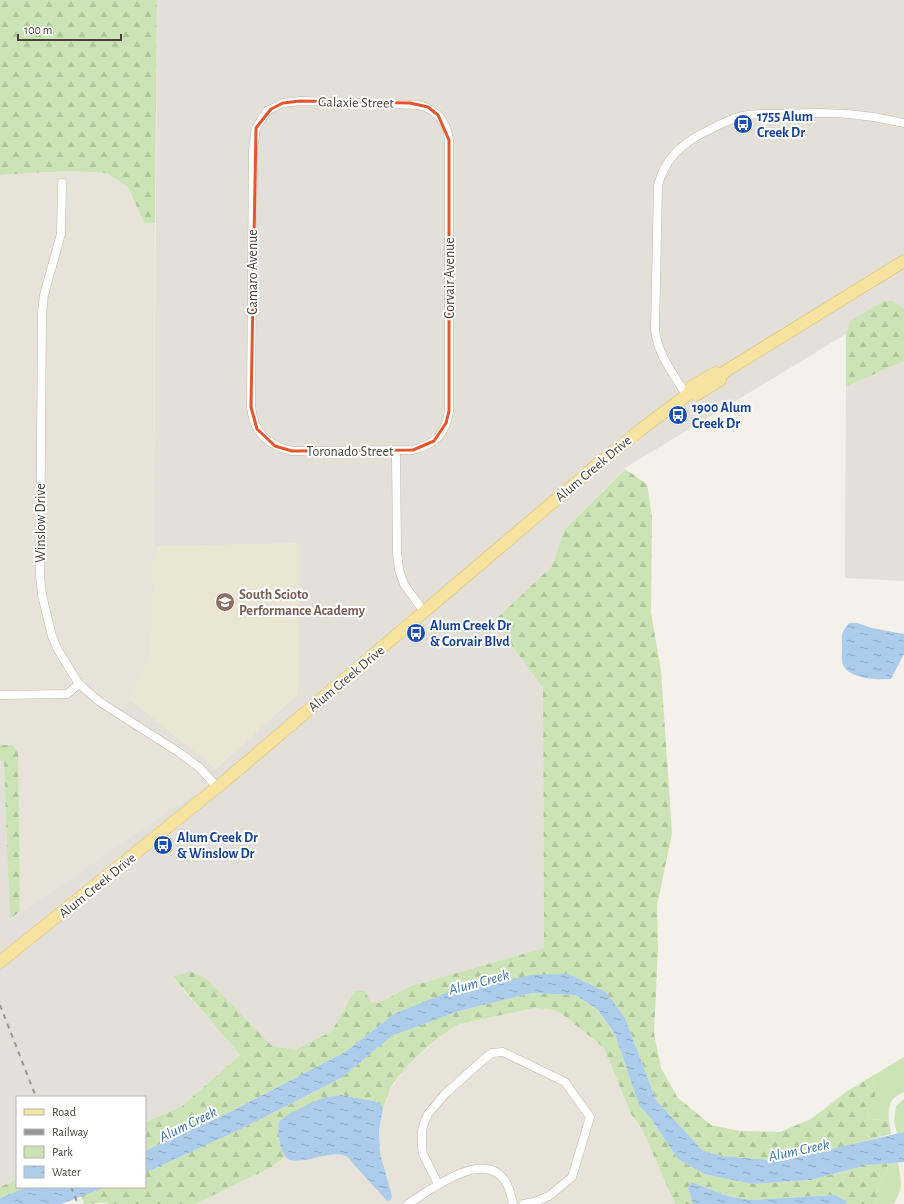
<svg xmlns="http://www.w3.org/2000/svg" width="904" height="1204" viewBox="0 0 904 1204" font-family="'Alegreya Sans',sans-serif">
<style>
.residential{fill:#e7e3d8}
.industrial{fill:#e3e0da}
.education{fill:#ebe6d4}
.green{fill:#cce4b5}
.forest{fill:url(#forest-firs)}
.water{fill:url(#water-ripples)}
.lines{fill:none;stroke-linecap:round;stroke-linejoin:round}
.street-casing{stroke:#beb9ac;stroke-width:9}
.primary-casing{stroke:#dac170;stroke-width:13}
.street{stroke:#fff;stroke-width:8}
.primary{stroke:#f6e39f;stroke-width:12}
.rail{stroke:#979797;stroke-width:2;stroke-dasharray:5 5;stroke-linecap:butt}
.marked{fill:none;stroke:#e8542b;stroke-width:3;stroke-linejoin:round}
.labels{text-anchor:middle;stroke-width:4;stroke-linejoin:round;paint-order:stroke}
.street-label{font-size:14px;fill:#464238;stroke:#fff}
.transit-label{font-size:14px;font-weight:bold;fill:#164399;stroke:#fff;text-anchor:start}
.education-label{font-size:14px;font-weight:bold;fill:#785e54;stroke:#fff;text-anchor:start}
.water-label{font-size:15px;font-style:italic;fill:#3a73a9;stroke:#fff}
</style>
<defs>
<pattern id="forest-firs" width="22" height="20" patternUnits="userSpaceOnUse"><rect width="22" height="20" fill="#cce4b5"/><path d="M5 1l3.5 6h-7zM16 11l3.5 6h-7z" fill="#b1c59c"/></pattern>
<pattern id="water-ripples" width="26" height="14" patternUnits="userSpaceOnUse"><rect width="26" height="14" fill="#abccea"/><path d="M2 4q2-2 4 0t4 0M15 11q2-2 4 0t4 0" fill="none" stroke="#8da7bf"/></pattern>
</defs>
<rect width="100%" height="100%" fill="#f3f1e9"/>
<!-- residential -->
<g class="residential">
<path d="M70,171L106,173L128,187L144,223H155L153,659L214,781L18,934L20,912L12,745H0V175Z"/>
<path d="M535,1008L553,1010L562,1014L604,1048L631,1114L642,1129L675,1204H195L270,1168L285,1157L291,1160L299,1161L327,1154L337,1153L347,1156L355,1165L392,1196L380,1153L379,1130L383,1108L392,1087L406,1067L449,1029L459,1024Z"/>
</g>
<!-- industrial -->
<g class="industrial">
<path d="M157,0H904V309L894,301L884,302L850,321L846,334L625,468L564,530L552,566L494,621L543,688L544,948L411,986L379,1003L371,1002L354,991L332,1031L295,1050L271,1045L206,978H173L240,1055L181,1107L145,1122V1097H17V1179L0,1187V761H4L11,919L214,781L170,744L120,716L153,659Z"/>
<path d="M904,361V581L845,578L846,387Z"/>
</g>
<!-- education -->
<path class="education" d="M299,543L298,694L216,769L129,699L150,657L155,546Z"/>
<!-- green -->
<g class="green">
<path d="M904,1057V1092C889,1099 888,1105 889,1121L870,1119L868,1112L875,1098V1084L869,1078Z"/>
<path d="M904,1099V1132L897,1134L894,1121L896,1106Z"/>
<path d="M898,1162C901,1183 904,1185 894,1204H876L878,1185L888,1169L887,1163Z"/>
</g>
<!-- forest -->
<g class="forest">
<path d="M0,0H157L155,223H144L128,187L106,173L70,171L0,175Z"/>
<path d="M884,301H894L904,309V361L846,387V334L850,321Z"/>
<path d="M625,469L647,484L652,517L651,613L661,671L672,833L657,906L658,949L654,1033L661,1068L678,1098L711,1125L740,1131L780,1132L811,1119L846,1092L869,1078L875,1084V1099L868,1112L870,1119L889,1121L891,1134L839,1148L781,1161L722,1156L703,1151L656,1100L625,1018L606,992L569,974L394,1014L345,1052L226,1114L145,1151V1122L181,1107L240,1055L173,977L190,971L206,978L271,1045L295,1050L332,1031L354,991H365L371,1002L379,1003L411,986L544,948L543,688L494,621L552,566L564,530Z"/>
<path d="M0,745H12L18,752L20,912L10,919L4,761H0Z"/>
<path d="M532,993L575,995L597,1009L615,1034L639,1105L652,1120L678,1159L704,1174L752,1184L811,1180L867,1165L887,1163L888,1169L878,1185L876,1204H847L845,1200L835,1195L750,1200L728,1196L691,1182L688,1188L693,1204H675L642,1129L631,1114L604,1048L593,1039L562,1014L553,1010L535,1008L459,1024C440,1034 401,1068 391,1088C388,1094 386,1101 383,1108L379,1102L341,1095L327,1097L281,1145L285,1157L270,1168L195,1204H110C102,1201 93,1204 84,1204L81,1196L106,1187H145V1173L243,1128L341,1078L392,1036L459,1011Z"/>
<path d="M17,1179V1187H27L0,1198V1187Z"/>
</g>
<!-- water -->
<g class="water">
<path d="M849,623H857L872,628L904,634V654L891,679C878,680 852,679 844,667C841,663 842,654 842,649C842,635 840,634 849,623Z"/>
<path d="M569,974L606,992L625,1018L656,1100L703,1151L722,1156L781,1161L904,1132V1162L867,1165L811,1180L752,1184L704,1174L678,1159L652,1120L639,1105L615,1034L597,1009L575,995L532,993L459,1011L392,1036L341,1078L243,1128L145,1173V1151L226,1114L345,1052L394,1014L448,992L531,975Z"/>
<path d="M341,1095L379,1102L383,1108L379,1130L380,1153L392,1196L391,1200L387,1201C377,1189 366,1178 356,1167C353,1164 350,1158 346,1156C330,1148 294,1170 285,1156C280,1149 276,1127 280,1121C286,1114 317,1100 326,1097C331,1096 336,1096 341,1095Z"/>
<path d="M691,1182L728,1196L750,1200L835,1195L845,1200L847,1204H693L688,1188Z"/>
<path d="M27,1187H106L61,1204H0V1198Z"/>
</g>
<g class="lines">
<defs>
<g id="street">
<path d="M300,101L419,105C437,110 447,121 449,140V411C446,434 435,444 413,450L292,451C267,445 254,433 251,407L253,149L256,128L267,111L283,103Z"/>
<path d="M62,183L61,234L44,295L42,313L40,575L42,595L52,636L58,650L79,684L100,702L180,753L200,768L217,787"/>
<path d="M686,395C674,374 658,356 655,330L658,185C665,159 681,144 705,132C715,127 726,121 738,117C752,113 768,114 783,114C810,113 838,112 865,116C878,117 891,121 904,123"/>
<path d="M396,451L397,552L399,570L404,584L424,612"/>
<path d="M0,695L67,694L79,684"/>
<path d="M438,1184L423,1154L422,1147V1131L424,1123L428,1114L445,1094L483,1060L492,1053L503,1052L565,1082L590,1117L572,1177L549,1196L534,1202L524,1204"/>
<path d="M408,1204C430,1190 484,1148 505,1181C510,1188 511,1196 513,1204"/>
</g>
<g id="primary">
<path d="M691,392L696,395L720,380L721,374"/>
<path d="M0,962L226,780L599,463L643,428L691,392V387L715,373L721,374L904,261"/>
</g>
</defs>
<!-- street casing -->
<use href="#street" class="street-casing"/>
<!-- primary casing -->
<use href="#primary" class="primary-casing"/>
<!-- street -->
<use href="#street" class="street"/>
<!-- primary -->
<use href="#primary" class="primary"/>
<!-- rail -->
<g class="rail">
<path d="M0,1005L36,1097"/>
<path d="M71,1187L78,1204"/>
</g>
</g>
<!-- marked area -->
<path class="marked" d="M300,101L410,103L428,107L438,115L449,140V411L446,423L434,441L413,450L292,451L275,446L257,429L251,407L256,128L271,109L283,103Z"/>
<!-- icons -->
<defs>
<symbol id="bus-disc" viewBox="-11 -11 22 22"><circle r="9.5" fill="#1a4fb4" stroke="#fff"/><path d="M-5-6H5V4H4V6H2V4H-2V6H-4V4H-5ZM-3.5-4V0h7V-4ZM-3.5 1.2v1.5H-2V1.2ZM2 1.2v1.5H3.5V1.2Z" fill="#fff"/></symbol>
<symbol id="school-disc" viewBox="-11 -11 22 22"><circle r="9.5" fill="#8d6e63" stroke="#fff"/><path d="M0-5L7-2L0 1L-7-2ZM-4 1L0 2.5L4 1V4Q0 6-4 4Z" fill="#fff"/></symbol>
</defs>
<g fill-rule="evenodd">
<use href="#bus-disc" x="732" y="113" width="22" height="22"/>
<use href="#bus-disc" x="667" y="404" width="22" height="22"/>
<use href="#school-disc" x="214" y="591" width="22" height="22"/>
<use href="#bus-disc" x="405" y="622" width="22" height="22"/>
<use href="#bus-disc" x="152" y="834" width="22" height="22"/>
</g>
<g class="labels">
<!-- street labels -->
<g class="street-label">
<text transform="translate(356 102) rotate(1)" y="5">Galaxie Street</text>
<text transform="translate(252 272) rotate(-90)" y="5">Camaro Avenue</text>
<text transform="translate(449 278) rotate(-90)" y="5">Corvair Avenue</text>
<text x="350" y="456">Toronado Street</text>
<text transform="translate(593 468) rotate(-40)" y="5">Alum Creek Drive</text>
<text transform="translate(40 523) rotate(-90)" y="5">Winslow Drive</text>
<text transform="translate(346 678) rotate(-40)" y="5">Alum Creek Drive</text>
<text transform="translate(97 885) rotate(-39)" y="5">Alum Creek Drive</text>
</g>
<!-- transit labels -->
<g class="transit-label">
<text x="757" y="121">1755 Alum<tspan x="757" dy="16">Creek Dr</tspan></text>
<text x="692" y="412">1900 Alum<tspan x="692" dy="16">Creek Dr</tspan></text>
<text x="430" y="630">Alum Creek Dr<tspan x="430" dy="16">&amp; Corvair Blvd</tspan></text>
<text x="177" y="842">Alum Creek Dr<tspan x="177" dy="16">&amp; Winslow Dr</tspan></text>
</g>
<!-- education labels -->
<g class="education-label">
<text x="239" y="599">South Scioto<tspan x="239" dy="16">Performance Academy</tspan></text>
</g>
<!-- water labels -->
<g class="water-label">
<text transform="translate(479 982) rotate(-15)" y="5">Alum Creek</text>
<text transform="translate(188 1124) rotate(-26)" y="5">Alum Creek</text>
<text transform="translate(799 1150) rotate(-12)" y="5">Alum Creek</text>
</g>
</g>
<!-- legend -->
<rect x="16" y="1096" width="130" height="92" fill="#ffffff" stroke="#b5b3af"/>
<rect x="24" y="1109" width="20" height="6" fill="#f6e39f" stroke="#b5b3af"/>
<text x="52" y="1116" font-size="12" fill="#464238">Road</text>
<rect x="24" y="1129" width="20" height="6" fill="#979797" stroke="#b5b3af"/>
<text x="52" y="1136" font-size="12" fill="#464238">Railway</text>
<rect x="24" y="1146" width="20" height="12" fill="#cce4b5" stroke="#b5b3af"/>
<text x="52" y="1156" font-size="12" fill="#464238">Park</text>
<rect x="24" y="1166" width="20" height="12" fill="url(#water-ripples)" stroke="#b5b3af"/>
<text x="52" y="1176" font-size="12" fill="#464238">Water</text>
<!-- scale -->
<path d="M18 34v6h103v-6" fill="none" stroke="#464238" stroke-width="2"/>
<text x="24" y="34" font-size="12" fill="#464238" stroke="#ffffff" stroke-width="3" paint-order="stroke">100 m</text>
</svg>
